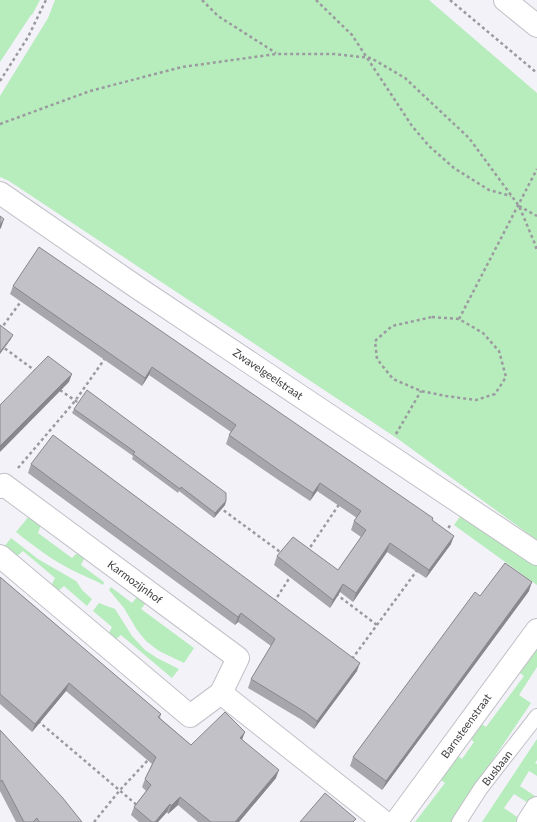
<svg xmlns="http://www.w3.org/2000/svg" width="537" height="822" viewBox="0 0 537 822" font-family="Lato,sans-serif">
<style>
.green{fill:#b7ecbd}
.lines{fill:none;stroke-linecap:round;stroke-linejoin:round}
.lane-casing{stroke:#c1c1c7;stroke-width:16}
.street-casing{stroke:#c1c1c7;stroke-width:24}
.path{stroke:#9b9a9f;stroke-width:2.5;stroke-dasharray:3 3;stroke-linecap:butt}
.lane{stroke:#fff;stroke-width:14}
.street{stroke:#fff;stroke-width:22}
.wall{fill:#a7a6ac}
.shaded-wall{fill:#88878c}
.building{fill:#c2c1c8;stroke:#88878c}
.labels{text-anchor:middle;stroke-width:4;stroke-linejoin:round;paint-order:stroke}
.street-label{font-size:11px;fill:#3d3c3f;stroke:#fff}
</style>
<rect width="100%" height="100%" fill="#f3f2f9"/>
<!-- green -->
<g class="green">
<path d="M0,0H40L32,15H31L0,62Z"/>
<path d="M55,0H429L537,93V540L398,439L9,181L0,177V96L48,18Z"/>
<path d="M30,515L41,525L38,533L72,558L78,552L85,557L81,565L104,582L103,585C95,580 86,577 78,573C55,562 36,548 16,532Z"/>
<path d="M461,515L537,565V585L454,525Z"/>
<path d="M11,538L38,559L76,581L83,591L92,599L87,606L64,586L57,592L51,586L55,578L23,551L16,557L4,547Z"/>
<path d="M111,587L132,603L137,597L145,601V604L141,609L194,648L184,663L159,651L146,641L137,630L124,608L109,590Z"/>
<path d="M99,603L115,609L132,636L145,650L157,658L179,669L172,678L121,635L115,640L108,635L112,627L93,611Z"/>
<path d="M537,643V667L519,695L531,703L451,822H415L445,783L438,778L455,754L462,759L474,742L468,737L479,722L486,727L524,676L517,671Z"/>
<path d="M537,739V760L535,763L537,764V776L529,771L520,786L535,796L530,804L514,794L504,808L520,819L518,822H482Z"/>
</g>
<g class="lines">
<defs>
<path id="lane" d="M459,822L481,788L537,716"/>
<g id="street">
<path d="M505,0L537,26"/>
<path d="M0,193L138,288L537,554"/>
<path d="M0,487L4,485L238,658L221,693L190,716L0,556"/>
<path d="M221,693L384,822"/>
<path d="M396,822L537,630"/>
<path d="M528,822L537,808"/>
</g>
</defs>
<!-- lane casing -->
<use href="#lane" class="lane-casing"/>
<!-- street casing -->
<use href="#street" class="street-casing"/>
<!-- path -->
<g class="path">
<path d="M202,0L218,16L276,53"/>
<path d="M316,0L352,35L412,126L429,146L454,168L489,190L511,196"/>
<path d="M450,0L537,73"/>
<path d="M0,81L28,37L46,0"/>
<path d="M0,124L90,91L182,67L276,54H334L371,58L405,78L469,138L519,206L535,244L537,251"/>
<path d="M519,206L537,216"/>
<path d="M432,317L459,319L483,333L499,351L506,377L495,394L476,400L446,396L421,391L393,379L377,359L375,341L392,326Z"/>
<path d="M459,319L537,169"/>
<path d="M0,330L22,300"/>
<path d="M0,345L37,372"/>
<path d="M60,390L80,404"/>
<path d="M396,434L421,391"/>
<path d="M18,468L75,401L106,357"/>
<path d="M219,507L283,554"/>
<path d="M445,533L451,524"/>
<path d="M307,552L340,503"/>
<path d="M336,594L377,625"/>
<path d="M274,602L292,574"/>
<path d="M352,659L418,569"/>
<path d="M38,721L138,806"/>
<path d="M94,822L120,790L149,759"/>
</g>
<!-- lane -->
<use href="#lane" class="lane"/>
<!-- street -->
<use href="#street" class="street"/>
</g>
<!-- wall -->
<g class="wall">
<path d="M13,286L433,518L432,520L451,544L426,578L387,552L353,602L340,592L330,608L274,565L277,556L338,570L361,537L351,530L354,521L357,518L317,491L310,501L277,479L226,444L229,435L231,432L149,375L142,386L10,294Z"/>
<path d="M74,409L226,501L225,505L214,518L179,491L178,493L132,459L133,456L72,413Z"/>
<path d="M31,464L357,671L314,729L302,720L248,688L251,679L271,646L238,622L235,625L28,473Z"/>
<path d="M0,577L161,714L160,718L191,745L243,740L276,778L239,822H198L178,805L168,814L167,812L158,822H139L131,815L134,807L146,791L142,787L145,779L152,764L66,691L32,732L0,704Z"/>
<path d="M529,591L382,790L350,766L353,757L480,596Z"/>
<path d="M0,730L82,822H16L0,791Z"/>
</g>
<!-- shaded-wall -->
<g class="shaded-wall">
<path d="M4,219L1,228L0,229V225Z"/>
<path d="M13,335L11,339L0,354V352Z"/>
<path d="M152,367L149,375L142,386L145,378Z"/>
<path d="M72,374L69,382L0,452V446Z"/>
<path d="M320,483L317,491L310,501L313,493Z"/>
<path d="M226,501L225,505L214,518L215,513Z"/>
<path d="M454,536L451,544L426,578L429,570Z"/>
<path d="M390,543L387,552L353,602L356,593Z"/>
<path d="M532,582L529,591L382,790L386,781Z"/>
<path d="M343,584L340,592L330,608L333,600Z"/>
<path d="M241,613L238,622L235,625L238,617Z"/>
<path d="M360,663L357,671L314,729L317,721Z"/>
<path d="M69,683L66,691L32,732L35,724Z"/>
<path d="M245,732L242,740L240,738Z"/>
<path d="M279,770L276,778L239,822H235Z"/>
<path d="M180,797L178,805L168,814L171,806Z"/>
<path d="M170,804L167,812L158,822H155Z"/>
</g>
<!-- building -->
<g class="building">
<path d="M0,216L4,219L0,225Z"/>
<path d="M39,247L433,518L432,520L454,536L429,570L390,543L356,593L343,584L333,600L277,556L293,537L338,570L366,530L354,521L361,511L320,483L313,493L280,471L229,435L236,425L152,367L145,378L13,286Z"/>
<path d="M0,325L13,335L0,352Z"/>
<path d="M48,356L72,374L0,446V405Z"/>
<path d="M87,390L226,493V501L215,513L181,487L180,489L133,454L135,452L74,409Z"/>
<path d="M53,435L360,663L317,721L305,712L251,679L275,639L241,613L238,617L31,464Z"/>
<path d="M505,563L532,582L386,781L353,757L475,592L480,596Z"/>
<path d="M0,577L161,714L158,717L191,745L225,712L245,732L240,738L279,770L235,822H211L180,797L171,806L170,804L155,822H152L134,807L151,785L145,779L156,757L69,683L35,724L0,694Z"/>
<path d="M0,730L62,797L82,822H39L37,818L33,822H24L2,780L0,782Z"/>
<path d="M325,793L356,819L353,822H300Z"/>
</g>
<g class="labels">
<!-- street labels -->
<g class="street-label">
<text transform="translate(268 374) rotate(34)" y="4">Zwavelgeelstraat</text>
<text transform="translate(135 582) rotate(36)" y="4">Karmozijnhof</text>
<text transform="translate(466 726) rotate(-54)" y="4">Barnsteenstraat</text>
<text transform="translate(497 768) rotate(-52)" y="4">Busbaan</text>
</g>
</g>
</svg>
